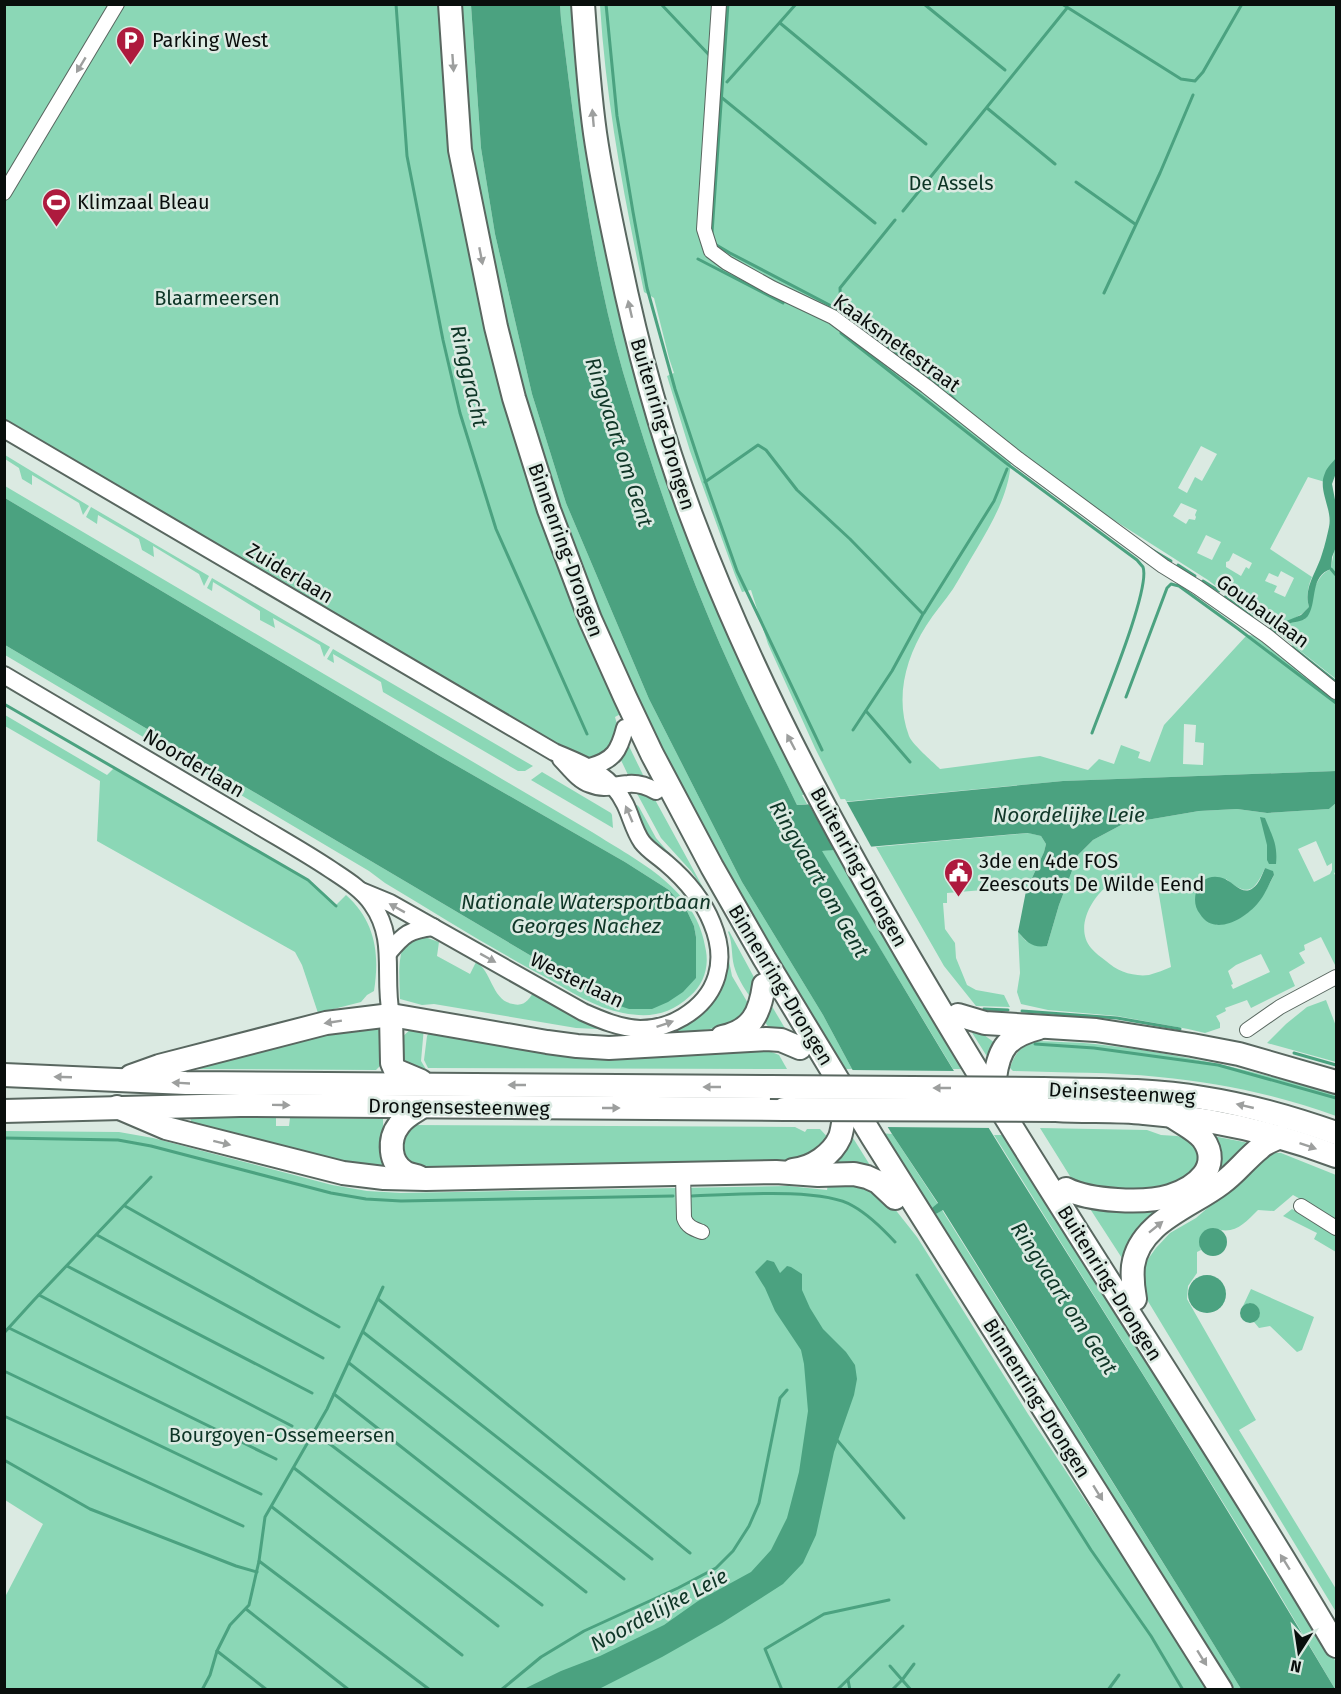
<svg xmlns="http://www.w3.org/2000/svg" width="1341" height="1694" viewBox="0 0 1341 1694" font-family="'Fira Sans',sans-serif">
<style>
.green{fill:#8bd7b6;fill-rule:evenodd}
.water{fill:#4ba280}
.pier{fill:#dbeae2}
.lines{fill:none;stroke-linecap:round;stroke-linejoin:round}
.stream{stroke:#4ba280;stroke-width:3}
.minor-casing{stroke:#596760;stroke-width:16}
.tertiary-casing{stroke:#596760;stroke-width:20}
.trunk-casing{stroke:#596760;stroke-width:26}
.minor{stroke:#fff;stroke-width:14}
.tertiary{stroke:#fff;stroke-width:16}
.trunk{stroke:#fff;stroke-width:22}
.trunk-bridge-casing{stroke:#596760;stroke-width:26;stroke-linecap:butt}
.trunk-bridge{stroke:#fff;stroke-width:22}
.oneway{fill:#9d9f9e}
.labels{text-anchor:middle;stroke-width:5;stroke-linejoin:round;paint-order:stroke}
.poi-label{font-size:20px;fill:#090e0c;stroke:#dbeae2;text-anchor:start}
.park-label{font-size:20px;fill:#0c3425;stroke:#dbeae2}
.street-label{font-size:20px;fill:#090e0c;stroke:#dbeae2}
.water-label{font-size:21px;font-style:italic;fill:#0f3627;stroke:#dbeae2}
</style>
<rect width="100%" height="100%" fill="#dbeae2"/>
<!-- green -->
<g class="green">
<path d="M4,5H471L481,148L495,234L532,394L566,503L649,699L742,882L823,1015L852,1069H837L761,941L637,705L615,717L618,728L606,757L580,759L5,420Z"/>
<path d="M560,5H573L638,378L808,794L802,795L807,804L797,805C774,758 749,710 728,662C686,569 652,470 623,372C590,257 576,138 561,19Z"/>
<path d="M600,5H1336V464L1325,482L1308,477L1270,549L1312,577C1308,585 1306,598 1309,607C1302,617 1283,623 1271,628L1208,580L1018,459L1011,461C1009,494 993,521 976,550C968,563 961,576 953,589C944,602 934,613 926,626C905,659 895,699 909,736C912,744 933,762 940,769L1040,756L1088,770L1099,759L1114,764L1121,745L1140,752L1138,758L1150,762L1164,725L1247,635L1261,636L1336,697V771L1063,781L842,802L815,748L768,644L751,590L742,592L735,575L690,451L667,376L674,373L669,358L654,298L644,292C624,197 606,102 600,5ZM1201,446L1217,454L1202,481L1195,477L1187,493L1178,488ZM1181,503L1197,510L1195,515L1196,517L1195,520L1189,519L1186,524L1173,516ZM1206,535L1221,542L1212,560L1197,553ZM1233,553L1252,563L1249,569L1246,567L1241,576L1226,567V562L1229,561ZM1281,571L1294,578L1285,597L1274,592L1277,586L1265,581L1269,573L1278,577ZM1184,724L1196,725L1195,742L1204,743L1203,765L1183,764Z"/>
<path d="M5,455L89,506L83,515L79,503L32,475V485L22,479L19,468L5,459Z"/>
<path d="M5,486L592,832C639,862 698,889 706,951C709,968 703,985 690,996C670,1015 649,1018 623,1013C595,1008 570,991 545,977C491,948 438,915 385,883L369,871L5,655V645L611,1003L696,978V937L694,926L687,911L669,890L625,862L438,755L5,498Z"/>
<path d="M91,507L209,576L204,586L199,574L153,546L154,557L142,550L139,539L98,515L97,524L86,517Z"/>
<path d="M1336,540V679L1276,632L1286,624L1305,619C1310,604 1314,575 1331,569C1332,559 1335,550 1336,540Z"/>
<path d="M212,578L330,647L324,657L320,645L273,618L275,628L260,620V611L213,582L212,591L207,588Z"/>
<path d="M333,649L533,766L525,771H518L383,692L381,682L333,654L334,663L327,659Z"/>
<path d="M5,715L107,775L114,768L308,880L335,906L346,895C375,921 380,953 374,991L367,995L361,1002L318,1013L302,965L295,952L97,841L100,781L5,726Z"/>
<path d="M626,740L646,781L630,779L619,756Z"/>
<path d="M542,772L611,813L612,815L613,828L531,780Z"/>
<path d="M634,788L653,796L706,893L691,871L661,838Z"/>
<path d="M1336,803V872L1334,873L1336,877V965H1335L1321,937L1304,945L1305,950L1299,953L1305,963L1289,972L1295,986L1251,1008L1247,1000L1225,1008L1226,1011L1216,1016L1220,1023V1028L1205,1033L1188,1029L1117,1016L1048,1010L1021,1004L1017,992L1020,973L1018,932L1026,941L1047,946L1059,905L1078,855L1093,840L1123,824L1199,811L1237,809L1267,813L1329,809ZM1316,841L1327,866L1332,863V870L1330,874L1314,882L1298,849ZM1265,868L1274,875C1261,901 1247,922 1216,925L1226,879C1248,897 1254,892 1265,868ZM1132,877C1141,884 1146,884 1157,883L1171,967C1164,970 1156,973 1149,975C1133,977 1117,971 1106,961C1101,957 1095,953 1091,948C1074,928 1092,896 1110,884C1117,880 1125,879 1132,877ZM1261,954L1270,972L1233,989L1231,985L1233,984L1228,971L1236,965Z"/>
<path d="M637,805L639,807L656,838L676,861L646,840L632,806Z"/>
<path d="M1029,833L1041,836L1046,844L1044,852L1026,891L1007,888L947,893V903H943L945,929L955,943L956,958L967,985L976,990L1004,995L1010,1007L976,1006L944,966L876,847Z"/>
<path d="M839,849L965,1069H953L821,851Z"/>
<path d="M723,931L732,976L749,1005C732,1035 686,1031 656,1033L704,1006Z"/>
<path d="M729,931L756,981V1005C747,993 738,980 734,966C731,954 733,943 728,932Z"/>
<path d="M422,936L439,942L437,956L470,974L476,962C492,971 492,1001 513,1004C525,1007 529,999 535,990L619,1030L576,1028L434,1004L422,1005L400,999C400,986 396,949 408,941C412,939 418,938 422,936Z"/>
<path d="M767,998L789,1035L773,1034L761,1016Z"/>
<path d="M1326,1000L1336,1026V1062L1267,1043L1286,1024L1307,1007Z"/>
<path d="M964,1020L981,1026L984,1035L995,1043L993,1066Z"/>
<path d="M388,1024L386,1060L376,1070L189,1069L313,1034Z"/>
<path d="M424,1027L421,1061L427,1071H409L403,1067L401,1038L411,1029Z"/>
<path d="M429,1033L764,1049L779,1055L787,1069L428,1068L424,1060L427,1036Z"/>
<path d="M1036,1041C1056,1042 1076,1042 1095,1044C1177,1053 1258,1071 1336,1095V1116C1279,1095 1220,1083 1159,1077C1110,1072 1061,1073 1013,1071L1010,1068C1016,1051 1020,1048 1036,1041Z"/>
<path d="M276,1117V1126H289L290,1118L383,1119L384,1178L197,1137L190,1118Z"/>
<path d="M408,1125L795,1127L805,1132L807,1129H820L832,1142L799,1162L427,1172L409,1166L399,1151Z"/>
<path d="M1040,1128L1147,1130L1161,1135L1177,1136L1188,1139L1199,1151V1162L1195,1171L1183,1180L1152,1190L1089,1188L1073,1181Z"/>
<path d="M848,1130L878,1178L820,1166Z"/>
<path d="M5,1131L119,1132L153,1138L332,1185L367,1191L401,1193L788,1186L827,1190L829,1178L879,1189L917,1237L1028,1414L1210,1689H5V1597L43,1524L5,1500Z"/>
<path d="M879,1133L892,1134L938,1204L933,1208L936,1214L942,1210L1192,1609L1241,1689H1229Z"/>
<path d="M994,1135H1008L1276,1562L1336,1662V1689H1335L1262,1565Z"/>
<path d="M1208,1135L1254,1144L1129,1269L1085,1201L1192,1192Z"/>
<path d="M1271,1153H1281L1336,1175V1219L1293,1195L1274,1211L1258,1210C1245,1223 1234,1236 1214,1228L1199,1242L1201,1250L1197,1252V1273L1188,1286L1187,1299L1256,1420L1239,1430L1336,1589V1612L1143,1293V1266L1156,1248L1170,1233L1196,1218Z"/>
<path d="M1292,1209L1336,1234V1252L1314,1239L1317,1233L1283,1216Z"/>
<path d="M1251,1289L1314,1317L1302,1350L1297,1352L1270,1326L1259,1328L1254,1322C1260,1318 1261,1312 1257,1306L1249,1303L1243,1306Z"/>
</g>
<!-- water -->
<g class="water">
<path d="M471,5H560L561,19C576,138 590,257 623,372C652,470 686,569 728,662C749,710 774,757 797,805L848,802L1063,781L1336,771V803L1329,809L1267,813L1237,809L1199,811L1123,824L1093,840L1078,855L1059,905L1047,946C1032,948 1028,943 1018,932L1026,891L1044,852L1046,844L1041,836L1028,833L822,851C886,958 950,1066 1016,1172C1124,1344 1232,1515 1335,1689H1241L1192,1609L943,1210L936,1214L932,1208L938,1203L892,1134L852,1069L823,1015L742,882L649,699L566,503L532,394L495,234L481,148Z"/>
<path d="M1336,458V473L1332,484L1336,505V547L1332,557L1331,569C1310,576 1317,600 1309,614C1306,622 1295,621 1288,624C1284,626 1280,629 1276,632V635L1267,629L1301,615L1309,607C1303,587 1317,572 1322,554C1325,545 1327,536 1329,527C1333,509 1317,490 1325,473C1327,467 1333,462 1336,458Z"/>
<path d="M5,498L438,755L625,862L669,890L687,911L694,926L696,937V978L683,992L668,1002L652,1009H629L611,1003L5,645Z"/>
<path d="M1260,817L1265,818C1272,836 1278,844 1276,864H1269L1267,860V845Z"/>
<path d="M1265,868L1273,871L1274,875C1269,884 1265,895 1258,903C1245,919 1214,937 1200,914C1195,908 1194,900 1196,892C1200,879 1212,873 1225,879C1234,883 1243,896 1253,888C1259,884 1262,875 1265,868Z"/>
<circle cx="1213" cy="1242" r="14"/>
<path d="M767,1260L774,1262L780,1273L787,1266L791,1267L802,1274V1290L810,1308L823,1329L846,1352L855,1365L857,1379L854,1395L834,1452L816,1535L803,1563L783,1584L722,1623L662,1657L599,1689H524L561,1671L600,1656L664,1625L698,1601L751,1572L771,1550L787,1518L799,1472L808,1411L804,1364L801,1350L775,1311L765,1288L755,1272Z"/>
<circle cx="1207" cy="1294" r="19"/>
<circle cx="1250" cy="1313" r="10"/>
</g>
<!-- pier -->
<g class="pier">
<path d="M845,799L873,850L836,853L807,801Z"/>
<path d="M849,1070L958,1071L993,1128L884,1127Z"/>
</g>
<g class="lines">
<!-- stream -->
<g class="stream">
<path d="M396,4L407,156L443,340L460,413L496,529L587,734"/>
<path d="M606,4L617,116L633,212L647,288L675,389L707,486L737,571L822,750"/>
<path d="M661,4L711,57"/>
<path d="M924,4L1005,70"/>
<path d="M1062,4L1181,79L1195,81L1203,72L1242,4"/>
<path d="M780,23L926,144"/>
<path d="M727,82L796,4"/>
<path d="M721,97L875,223"/>
<path d="M987,108L1055,164"/>
<path d="M1076,182L1135,224"/>
<path d="M903,211L1067,8"/>
<path d="M712,233L728,4"/>
<path d="M713,243L730,253L841,311L938,385"/>
<path d="M698,259L783,303"/>
<path d="M1104,293L1160,173L1193,95"/>
<path d="M841,311L840,288L895,220"/>
<path d="M841,333L1006,463L1137,560C1137,560 1142,566 1143,567C1151,589 1102,705 1092,733"/>
<path d="M950,395L957,402"/>
<path d="M705,482L758,445L766,450L797,490L850,539L923,614L892,671L853,730"/>
<path d="M1149,548L1171,561"/>
<path d="M1178,565L1195,576"/>
<path d="M1331,569L1336,575"/>
<path d="M1203,581L1219,591"/>
<path d="M1225,597L1252,617"/>
<path d="M924,613L994,501L1007,469"/>
<path d="M1292,647L1336,682"/>
<path d="M1126,697L1167,588L1171,584L1179,586L1237,628L1336,703"/>
<path d="M4,704L308,880L336,906"/>
<path d="M866,711L910,762"/>
<path d="M984,1009L1008,1010"/>
<path d="M1022,1011L1117,1018L1180,1029"/>
<path d="M1035,1044L1094,1048L1218,1065L1336,1098"/>
<path d="M1294,1053L1336,1065"/>
<path d="M4,1138L118,1140L151,1146L331,1193L366,1199L401,1201L673,1196"/>
<path d="M692,1196C731,1195 821,1187 853,1206C869,1215 883,1229 895,1242"/>
<path d="M125,1206L339,1327"/>
<path d="M97,1235L323,1358"/>
<path d="M67,1266L312,1393"/>
<path d="M917,1275L1091,1550L1151,1636L1183,1690"/>
<path d="M39,1295L292,1426"/>
<path d="M378,1299L690,1553"/>
<path d="M9,1328L276,1459"/>
<path d="M363,1332L652,1559"/>
<path d="M4,1333L34,1300L151,1177"/>
<path d="M349,1363L624,1579"/>
<path d="M4,1371L261,1494"/>
<path d="M334,1394L586,1592"/>
<path d="M4,1416L243,1526"/>
<path d="M314,1432L542,1605"/>
<path d="M837,1440L904,1518"/>
<path d="M4,1460L90,1509L236,1566L257,1572"/>
<path d="M294,1468L498,1626"/>
<path d="M272,1507L462,1655"/>
<path d="M259,1561L430,1690"/>
<path d="M246,1609L349,1690"/>
<path d="M217,1651L267,1690"/>
<path d="M890,1666L911,1690"/>
<path d="M848,1680L850,1690"/>
<path d="M202,1690L210,1675L217,1651L230,1625L249,1605L259,1561L265,1517L327,1409L383,1287"/>
<path d="M501,1690L541,1657L584,1631L678,1588L716,1568L733,1551L749,1526L759,1503L780,1398L787,1390"/>
<path d="M782,1690L765,1649L824,1614L889,1600"/>
<path d="M837,1690L903,1626"/>
<path d="M892,1690L902,1680L914,1664"/>
<path d="M1108,1690L1119,1675"/>
</g>
<defs>
<g id="minor">
<path d="M719,4L704,229L711,251L727,263L772,288L833,317L926,386L1018,459L1163,566L1197,587L1267,636L1336,692"/>
<path d="M4,193L117,4"/>
<path d="M1247,1030L1280,1007L1336,977"/>
<path d="M683,1173L684,1218C687,1227 694,1229 702,1232"/>
<path d="M1301,1206L1336,1228"/>
</g>
<g id="tertiary">
<path d="M4,429L554,752C584,765 610,773 625,804C631,816 634,831 642,842C648,850 658,856 666,863C686,880 702,898 712,923C728,961 718,996 683,1017C670,1025 655,1029 640,1029C620,1028 601,1020 583,1012L390,903L361,891"/>
<path d="M4,675C88,725 172,775 256,824C281,839 306,853 330,869C345,879 362,889 372,904C397,939 383,976 391,1015"/>
<path d="M561,759C570,768 578,780 590,784C604,790 614,785 628,784C638,783 647,786 656,791"/>
<path d="M590,767C614,760 619,751 625,728"/>
<path d="M389,952C404,934 409,930 433,927"/>
</g>
<g id="trunk">
<path d="M450,4L460,150L496,327L514,398L549,510L590,619L625,697L652,754L712,867L764,958L873,1138L1221,1690"/>
<path d="M583,4C586,47 589,90 595,133C601,175 610,217 619,259C637,346 660,432 691,515C761,702 859,876 962,1046C1084,1248 1216,1443 1336,1646"/>
<path d="M391,1015L392,1063L395,1070L421,1081"/>
<path d="M958,1015L985,1023L1096,1030L1192,1045L1239,1054L1336,1082"/>
<path d="M722,1037C752,1031 760,1013 764,985"/>
<path d="M4,1075L186,1083L770,1087"/>
<path d="M131,1076L159,1066L326,1023L391,1015L547,1042L577,1046L609,1048L766,1039L781,1040L800,1048"/>
<path d="M995,1078C999,1047 1008,1036 1039,1028"/>
<path d="M1043,1089C1096,1090 1151,1089 1203,1098C1249,1105 1293,1118 1336,1133"/>
<path d="M117,1107L166,1128L343,1173L384,1178L426,1179L776,1172L818,1175L854,1174L867,1177L878,1182L895,1198"/>
<path d="M1056,1110C1086,1112 1115,1110 1144,1113C1210,1118 1275,1133 1336,1156"/>
<path d="M4,1111L240,1105L784,1109"/>
<path d="M793,1170C812,1168 832,1155 840,1137C842,1131 843,1124 844,1117"/>
<path d="M419,1177C415,1175 409,1175 405,1172C389,1163 388,1139 399,1125C404,1117 414,1112 422,1107"/>
<path d="M1066,1189C1090,1201 1144,1204 1170,1196C1195,1188 1223,1167 1203,1139C1196,1130 1183,1124 1173,1117"/>
<path d="M1135,1299C1133,1288 1132,1277 1133,1266C1139,1222 1191,1207 1222,1183C1236,1173 1246,1159 1260,1148C1265,1143 1273,1140 1280,1137"/>
</g>
</defs>
<!-- minor casing -->
<use href="#minor" class="minor-casing"/>
<!-- tertiary casing -->
<use href="#tertiary" class="tertiary-casing"/>
<!-- trunk casing -->
<use href="#trunk" class="trunk-casing"/>
<!-- minor -->
<use href="#minor" class="minor"/>
<!-- tertiary -->
<use href="#tertiary" class="tertiary"/>
<!-- trunk -->
<use href="#trunk" class="trunk"/>
<defs>
<g id="trunk-bridge">
<path d="M770,1087L1043,1089"/>
<path d="M784,1109L1056,1110"/>
</g>
</defs>
<!-- trunk-bridge casing -->
<use href="#trunk-bridge" class="trunk-bridge-casing"/>
<!-- trunk-bridge -->
<use href="#trunk-bridge" class="trunk-bridge"/>
</g>
<!-- one-way arrows -->
<defs><path id="oneway-solid" d="M-6-.8H1V-3.2L6.5 0L1 3.2V.8H-6Z" transform="scale(1.5)"/></defs>
<g class="oneway">
<use href="#oneway-solid" transform="translate(453 63) rotate(86)"/>
<use href="#oneway-solid" transform="translate(81 65) rotate(121)"/>
<use href="#oneway-solid" transform="translate(593 118) rotate(-95)"/>
<use href="#oneway-solid" transform="translate(481 256) rotate(79)"/>
<use href="#oneway-solid" transform="translate(630 309) rotate(-103)"/>
<use href="#oneway-solid" transform="translate(791 742) rotate(-118)"/>
<use href="#oneway-solid" transform="translate(629 814) rotate(-113)"/>
<use href="#oneway-solid" transform="translate(397 908) rotate(-151)"/>
<use href="#oneway-solid" transform="translate(488 958) rotate(29)"/>
<use href="#oneway-solid" transform="translate(333 1022) rotate(171)"/>
<use href="#oneway-solid" transform="translate(665 1024) rotate(-19)"/>
<use href="#oneway-solid" transform="translate(63 1077) rotate(-178)"/>
<use href="#oneway-solid" transform="translate(181 1083) rotate(-177)"/>
<use href="#oneway-solid" transform="translate(517 1085) rotate(-180)"/>
<use href="#oneway-solid" transform="translate(712 1087) rotate(-180)"/>
<use href="#oneway-solid" transform="translate(942 1088) rotate(-180)"/>
<use href="#oneway-solid" transform="translate(281 1105) rotate(1)"/>
<use href="#oneway-solid" transform="translate(1245 1106) rotate(-167)"/>
<use href="#oneway-solid" transform="translate(611 1108)"/>
<use href="#oneway-solid" transform="translate(222 1143) rotate(14)"/>
<use href="#oneway-solid" transform="translate(1308 1146) rotate(19)"/>
<use href="#oneway-solid" transform="translate(1156 1227) rotate(-39)"/>
<use href="#oneway-solid" transform="translate(1098 1493) rotate(58)"/>
<use href="#oneway-solid" transform="translate(1285 1562) rotate(-122)"/>
<use href="#oneway-solid" transform="translate(1202 1658) rotate(58)"/>
</g>
<!-- icons -->
<defs>
<symbol id="parking-pin" viewBox="-11 -11 22 30"><path d="M0 17L-7.5 6A9.5 9.5 0 1 1 7.5 6Z" fill="#ae1a3e" stroke="#dbeae2"/><path d="M-3.5-5.5H1a3.5 3.5 0 0 1 0 7H-1V5.5H-3.5ZM-1-3.4V-.6H.8a1.4 1.4 0 0 0 0-2.8Z" fill="#fff"/></symbol>
<symbol id="stadium-pin" viewBox="-11 -11 22 30"><path d="M0 17L-7.5 6A9.5 9.5 0 1 1 7.5 6Z" fill="#ae1a3e" stroke="#dbeae2"/><path d="M0-5a6.5 5 0 1 0 0 10a6.5 5 0 1 0 0-10ZM-3.5-1.8h7v3.6h-7Z" fill="#fff"/></symbol>
<symbol id="civic-pin" viewBox="-11 -11 22 30"><path d="M0 17L-7.5 6A9.5 9.5 0 1 1 7.5 6Z" fill="#ae1a3e" stroke="#dbeae2"/><path d="M-.6-6.5H3V-4.5H.6V-3L4-1V1h2V6H-6V1h2V-1L-.6-3ZM-1.2 2.5V6h2.4V2.5Z" fill="#fff"/></symbol>
</defs>
<g fill-rule="evenodd">
<use href="#parking-pin" x="114" y="24" width="33" height="45"/>
<use href="#stadium-pin" x="40" y="186" width="33" height="45"/>
<use href="#civic-pin" x="942" y="856" width="33" height="45"/>
</g>
<g class="labels">
<!-- poi labels -->
<g class="poi-label">
<text x="152" y="47">Parking West</text>
<text x="77" y="209">Klimzaal Bleau</text>
<text x="979" y="868">3de en 4de FOS<tspan x="979" dy="23">Zeescouts De Wilde Eend</tspan></text>
</g>
<!-- park labels -->
<g class="park-label">
<text x="951" y="190">De Assels</text>
<text x="217" y="305">Blaarmeersen</text>
<text x="282" y="1442">Bourgoyen-Ossemeersen</text>
</g>
<!-- street labels -->
<g class="street-label">
<text transform="translate(897 343) rotate(36)" y="7">Kaaksmetestraat</text>
<text transform="translate(663 424) rotate(73)" y="7">Buitenring-Drongen</text>
<text transform="translate(566 550) rotate(70)" y="7">Binnenring-Drongen</text>
<text transform="translate(290 573) rotate(31)" y="7">Zuiderlaan</text>
<text transform="translate(1263 611) rotate(36)" y="7">Goubaulaan</text>
<text transform="translate(194 763) rotate(31)" y="7">Noorderlaan</text>
<text transform="translate(859 867) rotate(61)" y="7">Buitenring-Drongen</text>
<text transform="translate(577 980) rotate(26)" y="7">Westerlaan</text>
<text transform="translate(781 985) rotate(59)" y="7">Binnenring-Drongen</text>
<text transform="translate(1122 1093) rotate(3)" y="7">Deinsesteenweg</text>
<text transform="translate(459 1107) rotate(1)" y="7">Drongensesteenweg</text>
<text transform="translate(1110 1283) rotate(58)" y="7">Buitenring-Drongen</text>
<text transform="translate(1037 1398) rotate(58)" y="7">Binnenring-Drongen</text>
</g>
<!-- water labels -->
<g class="water-label">
<text transform="translate(469 376) rotate(77)" y="7">Ringgracht</text>
<text transform="translate(619 442) rotate(72)" y="7">Ringvaart om Gent</text>
<text x="1069" y="822">Noordelijke Leie</text>
<text transform="translate(819 879) rotate(60)" y="7">Ringvaart om Gent</text>
<text x="586" y="909">Nationale Watersportbaan<tspan x="586" dy="24">Georges Nachez</tspan></text>
<text transform="translate(1064 1298) rotate(57)" y="7">Ringvaart om Gent</text>
<text transform="translate(659 1610) rotate(-28)" y="7">Noordelijke Leie</text>
</g>
</g>
<!-- border -->
<rect width="1341" height="1694" fill="none" stroke="#090e0c" stroke-width="12"/>
<!-- north arrow -->
<g transform="translate(1299 1652) rotate(192)" stroke="#dbeae2" stroke-width="4.5" paint-order="stroke">
<path d="M0-4.5L10 22L0 15L-10 22Z" fill="#090e0c"/>
<text y="-9" font-size="16" font-weight="bold" text-anchor="middle" fill="#090e0c">N</text>
</g>
</svg>
